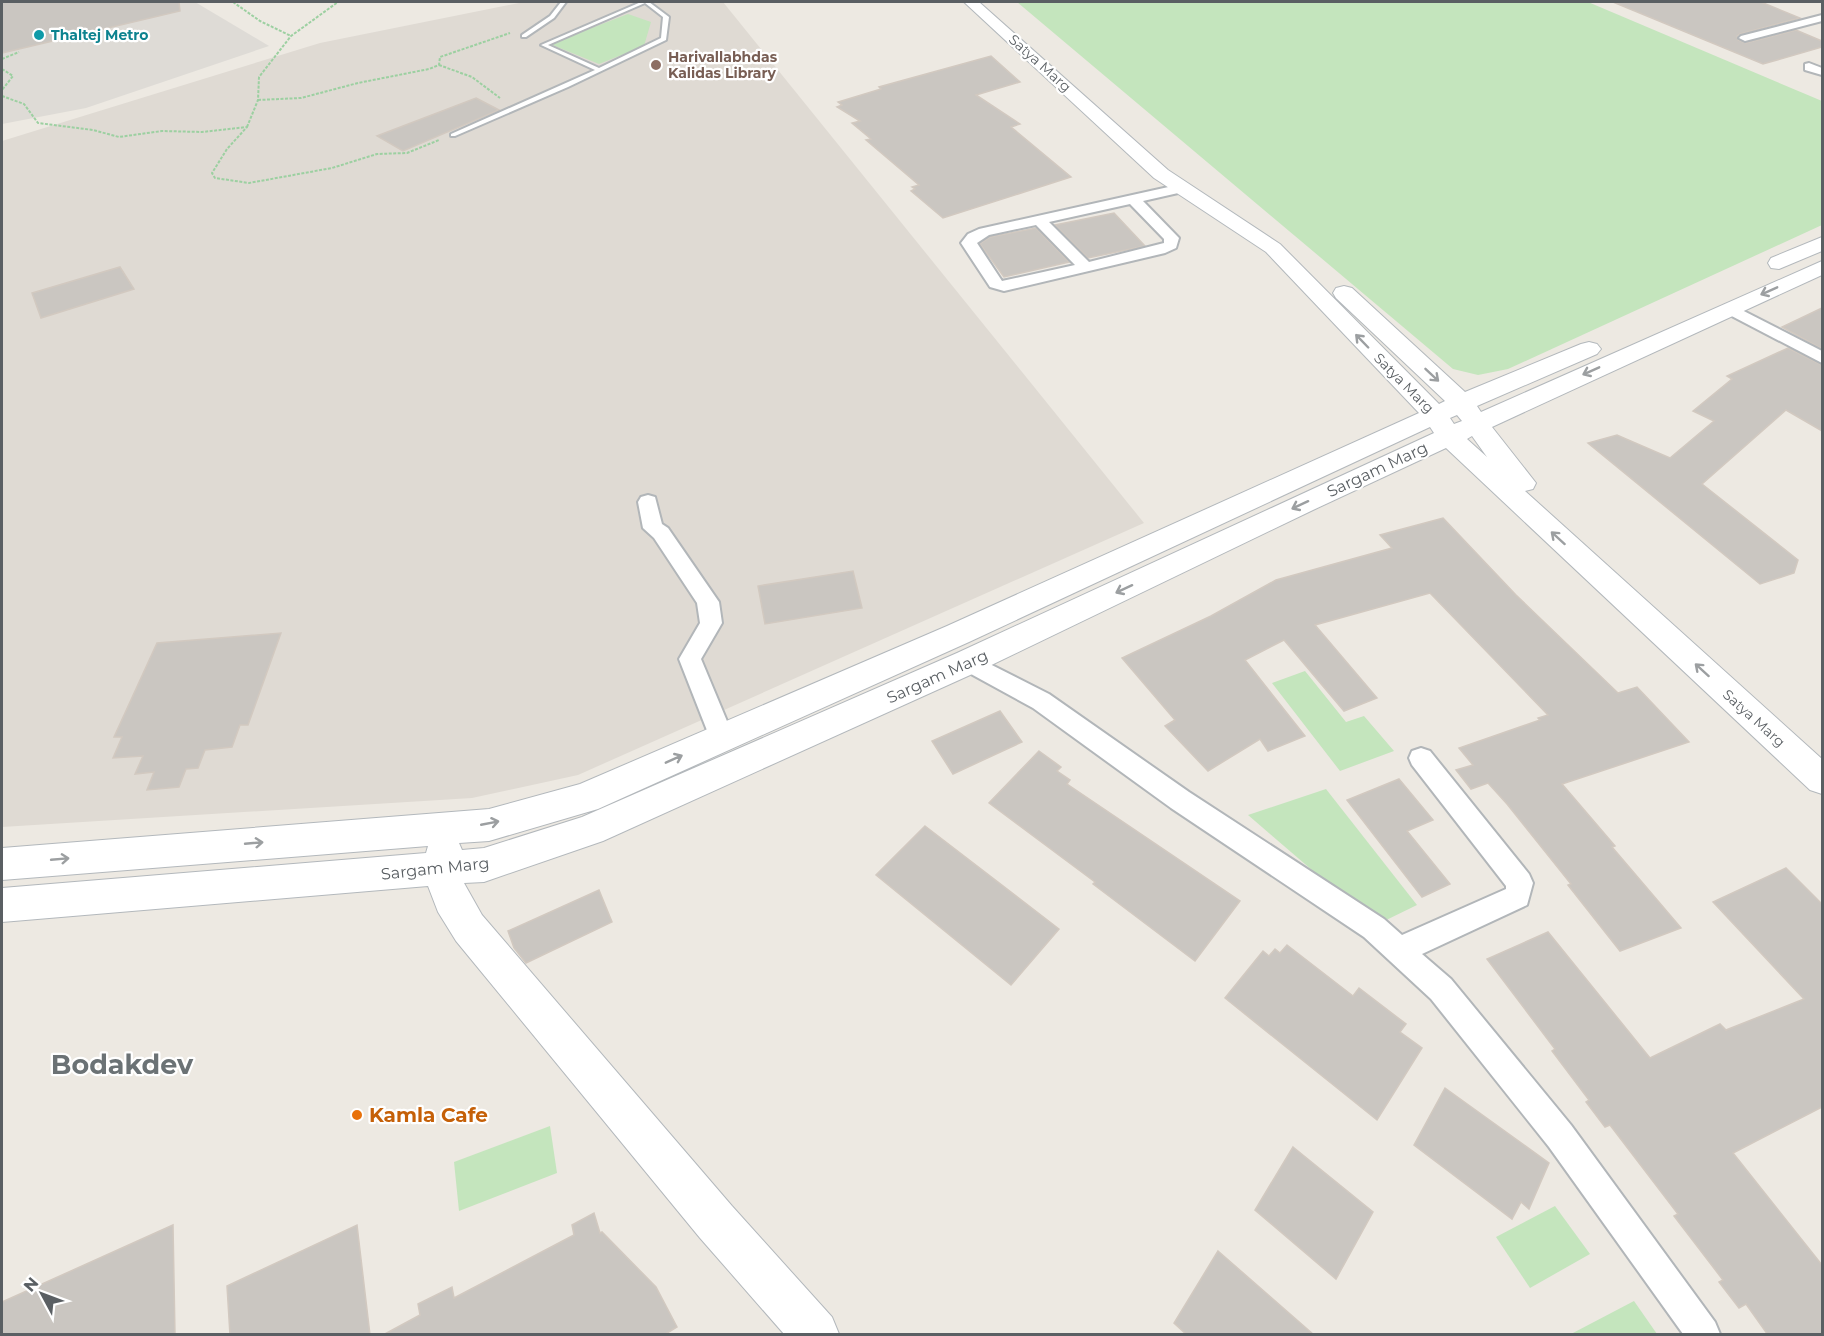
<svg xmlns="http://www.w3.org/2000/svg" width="1824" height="1336" viewBox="0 0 1824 1336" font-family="Montserrat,sans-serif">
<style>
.industrial{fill:#dedbd6}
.education{fill:#dfdad3}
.green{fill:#c4e5bd}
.building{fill:#cac6c1;stroke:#d2c9c0;stroke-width:1.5}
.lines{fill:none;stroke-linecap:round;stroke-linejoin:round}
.lane-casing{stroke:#b2b6b9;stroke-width:4}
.street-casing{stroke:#b2b6b9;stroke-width:4}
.secondary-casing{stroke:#b3b8bc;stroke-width:2}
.path{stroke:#9cd0a1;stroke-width:2;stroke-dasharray:3 1.5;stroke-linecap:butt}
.lane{fill:#fff;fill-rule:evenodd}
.street{fill:#fff;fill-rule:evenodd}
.secondary{fill:#fff;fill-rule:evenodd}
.oneway{stroke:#9c9fa1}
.culture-dot{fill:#0f9aa8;stroke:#fff;stroke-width:2}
.education-dot{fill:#8d6e63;stroke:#fff;stroke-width:2}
.food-dot{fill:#e8710a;stroke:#fff;stroke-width:2}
.labels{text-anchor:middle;stroke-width:4.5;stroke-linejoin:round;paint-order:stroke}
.far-culture-label{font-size:14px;font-weight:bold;fill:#0d838f;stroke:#fff;text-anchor:start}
.far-education-label{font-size:14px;font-weight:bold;fill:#785e54;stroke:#fff;text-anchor:start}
.far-street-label{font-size:14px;fill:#5a5f63;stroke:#fff}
.street-label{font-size:16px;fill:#5a5f63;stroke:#fff}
.near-food-label{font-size:20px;font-weight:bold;fill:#c56008;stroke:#fff;text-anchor:start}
.near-district-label{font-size:27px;font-weight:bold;fill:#6b7275;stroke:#fff}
</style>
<rect width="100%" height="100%" fill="#ede9e2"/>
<!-- industrial -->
<path class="industrial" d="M2,2H195L269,46L86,108L2,124Z"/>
<!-- education -->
<path class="education" d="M524,2H723L1144,523L578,775L472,798L2,827V141L320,43Z"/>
<!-- green -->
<g class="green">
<path d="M1017,2H1588L1822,101V225L1508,369L1478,375L1453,369Z"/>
<path d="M628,14L651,22L644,46L599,64L550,44Z"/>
<path d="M1305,671L1346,722L1364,716L1394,751L1340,771L1272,683Z"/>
<path d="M1326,789L1417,905L1376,925L1248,815Z"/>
<path d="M550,1126L557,1173L459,1211L454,1162Z"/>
<path d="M1555,1206L1590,1254L1530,1288L1496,1237Z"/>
<path d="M1634,1301L1657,1334H1571Z"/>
</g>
<!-- building -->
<g class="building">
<path d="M2,2H179L180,11L2,53Z"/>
<path d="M1613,2H1761L1800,18L1740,34L1737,36L1738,40L1746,43L1796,30L1822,41V47L1763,64Z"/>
<path d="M991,56L1020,82L976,95L1020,124L1011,127L1071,177L943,218L911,191L915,189L912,187L919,185L866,140L871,139L852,123L860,121L837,107L842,105L838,102L881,89L879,87Z"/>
<path d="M476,98L499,110L403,151L377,136Z"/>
<path d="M1114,213L1145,246L1088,258L1055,225Z"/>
<path d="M1036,228L1069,262L1004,277L980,244L990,237Z"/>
<path d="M120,267L134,289L41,318L32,293Z"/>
<path d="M1822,308V349L1782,327Z"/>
<path d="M1788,348L1822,365V431L1786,410L1702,484L1798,560L1794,573L1760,584L1588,443L1617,435L1670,458L1714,421L1693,411L1732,379L1727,376Z"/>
<path d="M1443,518L1516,595L1618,693L1637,687L1689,742L1562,784L1615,846L1612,847L1681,928L1620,951L1568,885L1571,884L1507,804L1488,783L1471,789L1456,770L1473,765L1459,748L1540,720L1538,718L1548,715L1430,593L1315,625L1377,698L1344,711L1284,640L1245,660L1305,736L1268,751L1260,739L1208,771L1165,726L1175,720L1122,658L1211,616L1276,580L1392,548L1380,535Z"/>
<path d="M853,571L862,608L765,624L758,586Z"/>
<path d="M281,633L248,725H240L232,747L205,750L198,768L186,769L179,787L147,790L154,772L135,774L143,756L113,758L122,737H114L157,643Z"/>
<path d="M1000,711L1022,742L953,774L932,741Z"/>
<path d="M1039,751L1061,767L1057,771L1070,780L1067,784L1240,901L1195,961L1093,884L1095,882L989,803Z"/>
<path d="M1399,779L1433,820L1407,831L1450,884L1422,897L1347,800Z"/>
<path d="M925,826L1059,929L1011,985L876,875Z"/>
<path d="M1786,868L1822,904V1107L1733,1153L1822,1265V1335H1768L1746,1304L1739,1308L1719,1282L1723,1280L1674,1216L1678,1214L1610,1125L1605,1127L1586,1102L1589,1100L1552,1051L1555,1049L1487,959L1548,932L1650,1058L1720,1024L1726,1030L1804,999L1713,902Z"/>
<path d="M599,890L612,922L526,963L514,948L508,931Z"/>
<path d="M1287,945L1353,996L1359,988L1406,1024L1400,1032L1422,1048L1377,1120L1225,998L1263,951L1269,956L1275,949L1280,953Z"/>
<path d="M1445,1088L1549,1163L1529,1209L1521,1202L1512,1219L1414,1145Z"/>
<path d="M1293,1147L1373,1212L1336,1279L1255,1210Z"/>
<path d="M594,1213L600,1233L602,1232L656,1287L677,1327L664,1335H383L420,1315L418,1304L452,1287L454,1298L574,1235L572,1225Z"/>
<path d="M173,1225L175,1335H2V1302Z"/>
<path d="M357,1225L370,1335H230L227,1286Z"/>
<path d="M1218,1251L1314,1335H1187L1174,1323Z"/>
</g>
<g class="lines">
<defs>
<g id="lane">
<path d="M561,2H566L554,18L526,37H522V35L550,16Z"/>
<path d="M641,2H649L669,17L666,40L568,87L455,136H451V134L595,70L541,45ZM645,3L663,17L661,38L599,68L548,45Z"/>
</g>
<g id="street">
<path d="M1822,15V21L1745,41L1739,38L1741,36Z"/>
<path d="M1809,63L1822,68V75L1805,70V64Z"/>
<path d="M1182,184L1189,188L1187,191L1143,201L1179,238L1176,248L1165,253L1004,291L990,287L961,243L968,234L979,229ZM1130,204L1164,239V243L1089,262L1049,222ZM1036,225L1075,265L1002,281L977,243L989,235Z"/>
<path d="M1730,304L1822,351V363L1724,312L1722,309L1724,306Z"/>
<path d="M648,495L655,497L662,524L668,528L719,602L722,623L701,659L734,738L730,745L722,748L714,745L710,738L679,659L700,623L697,603L654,538L643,528L638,502L641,497Z"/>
<path d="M968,653L1049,694L1189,792L1384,919L1402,935L1506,889V886L1412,765L1409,758L1412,751L1421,748L1430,751L1529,874L1533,883L1527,905L1422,954L1451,979L1571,1125L1715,1322L1720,1334H1683L1549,1147L1431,999L1364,937L1171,808L1033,708L960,668L957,662L960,656Z"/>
</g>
<g id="secondary">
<path d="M964,2H979L1168,170L1280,244L1439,404L1445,401L1336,298L1333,293L1336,288L1344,286L1352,288L1465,392L1581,344L1589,342L1597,344L1601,349L1597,354L1477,406L1481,412L1822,261V275L1492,427L1536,483L1533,489L1525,491L1822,759V794L1810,790L1446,448L1313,510L979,671L603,841L484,882L464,883L482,915L732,1206L832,1317L839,1334H784L700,1238L456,941L438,912L428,886L2,922V888L426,853L428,846L2,880V848L489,809L580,784L947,626L1419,413L1266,252L1154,178ZM1457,415L1462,421L1454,424L1450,418ZM1430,427L1434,433L957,653L582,817L484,848L462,850L459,843L489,841L598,809L969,642ZM1472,436L1487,457L1467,439Z"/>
<path d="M1822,237V251L1779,269L1771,268L1768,263L1771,258Z"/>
</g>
</defs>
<!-- lane casing -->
<use href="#lane" class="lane-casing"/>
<!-- street casing -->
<use href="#street" class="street-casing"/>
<!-- secondary casing -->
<use href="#secondary" class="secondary-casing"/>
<!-- path -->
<g class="path">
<path d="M233,2L260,21L291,36"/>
<path d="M2,59L19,52"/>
<path d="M439,65L472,77L500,98"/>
<path d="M2,69L13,76L2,90"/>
<path d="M2,96L24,104L38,123L93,130L119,137L162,131L202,132L247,127L227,149L212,173L215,178L249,183L332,168L377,154L407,153L439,140"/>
<path d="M258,100L301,98L358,83L429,69L439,65L440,57L510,33"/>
<path d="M247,127L258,100L259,77L291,36L338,2"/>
</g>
<!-- lane -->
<use href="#lane" class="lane"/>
<!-- street -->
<use href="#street" class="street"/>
<!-- secondary -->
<use href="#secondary" class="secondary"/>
</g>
<!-- one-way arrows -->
<defs><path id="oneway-shaft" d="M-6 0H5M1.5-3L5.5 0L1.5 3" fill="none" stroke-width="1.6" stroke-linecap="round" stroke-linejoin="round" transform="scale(1.5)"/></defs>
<g class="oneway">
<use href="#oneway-shaft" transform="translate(1769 291) rotate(156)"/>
<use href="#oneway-shaft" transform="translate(1362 341) rotate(-134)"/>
<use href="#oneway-shaft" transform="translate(1591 371) rotate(156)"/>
<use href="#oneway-shaft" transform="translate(1432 375) rotate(43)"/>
<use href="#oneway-shaft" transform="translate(1300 505) rotate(155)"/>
<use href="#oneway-shaft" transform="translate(1558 538) rotate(-138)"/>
<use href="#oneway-shaft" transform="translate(1124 589) rotate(155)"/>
<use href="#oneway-shaft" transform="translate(1702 670) rotate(-138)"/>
<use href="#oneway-shaft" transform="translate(674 759) rotate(-24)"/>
<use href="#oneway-shaft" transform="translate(490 823) rotate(-11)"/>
<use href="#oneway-shaft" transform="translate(254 843) rotate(-5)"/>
<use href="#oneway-shaft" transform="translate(60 859) rotate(-5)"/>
</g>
<!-- markers -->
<circle class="culture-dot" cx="39" cy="35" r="6"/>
<circle class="education-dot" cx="656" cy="65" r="6"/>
<circle class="food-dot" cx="357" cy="1115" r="6"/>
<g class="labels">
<!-- far-culture labels -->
<g class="far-culture-label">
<text x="51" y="40">Thaltej Metro</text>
</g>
<!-- far-education labels -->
<g class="far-education-label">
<text x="668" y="62">Harivallabhdas<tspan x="668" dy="16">Kalidas Library</tspan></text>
</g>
<!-- far-street labels -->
<g class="far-street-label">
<text transform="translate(1040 63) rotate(42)" y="5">Satya Marg</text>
<text transform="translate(1404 383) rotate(45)" y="5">Satya Marg</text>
<text transform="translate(1754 718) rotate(42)" y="5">Satya Marg</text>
</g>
<!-- street labels -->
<g class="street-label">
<text transform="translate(1377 469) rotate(-25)" y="6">Sargam Marg</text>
<text transform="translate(937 676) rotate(-24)" y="6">Sargam Marg</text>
<text transform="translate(435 868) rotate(-6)" y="6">Sargam Marg</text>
</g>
<!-- near-food labels -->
<g class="near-food-label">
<text x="369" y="1122">Kamla Cafe</text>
</g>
<!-- near-district labels -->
<g class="near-district-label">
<text x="122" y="1074">Bodakdev</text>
</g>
</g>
<!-- border -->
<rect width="1824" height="1336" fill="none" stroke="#5a5f63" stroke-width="6"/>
<!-- north arrow -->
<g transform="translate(42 1294) rotate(311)" stroke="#ffffff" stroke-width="4.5" paint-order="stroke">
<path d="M0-4.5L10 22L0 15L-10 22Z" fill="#5a5f63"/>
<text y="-9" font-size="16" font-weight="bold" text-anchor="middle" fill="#5a5f63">N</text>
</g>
</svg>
